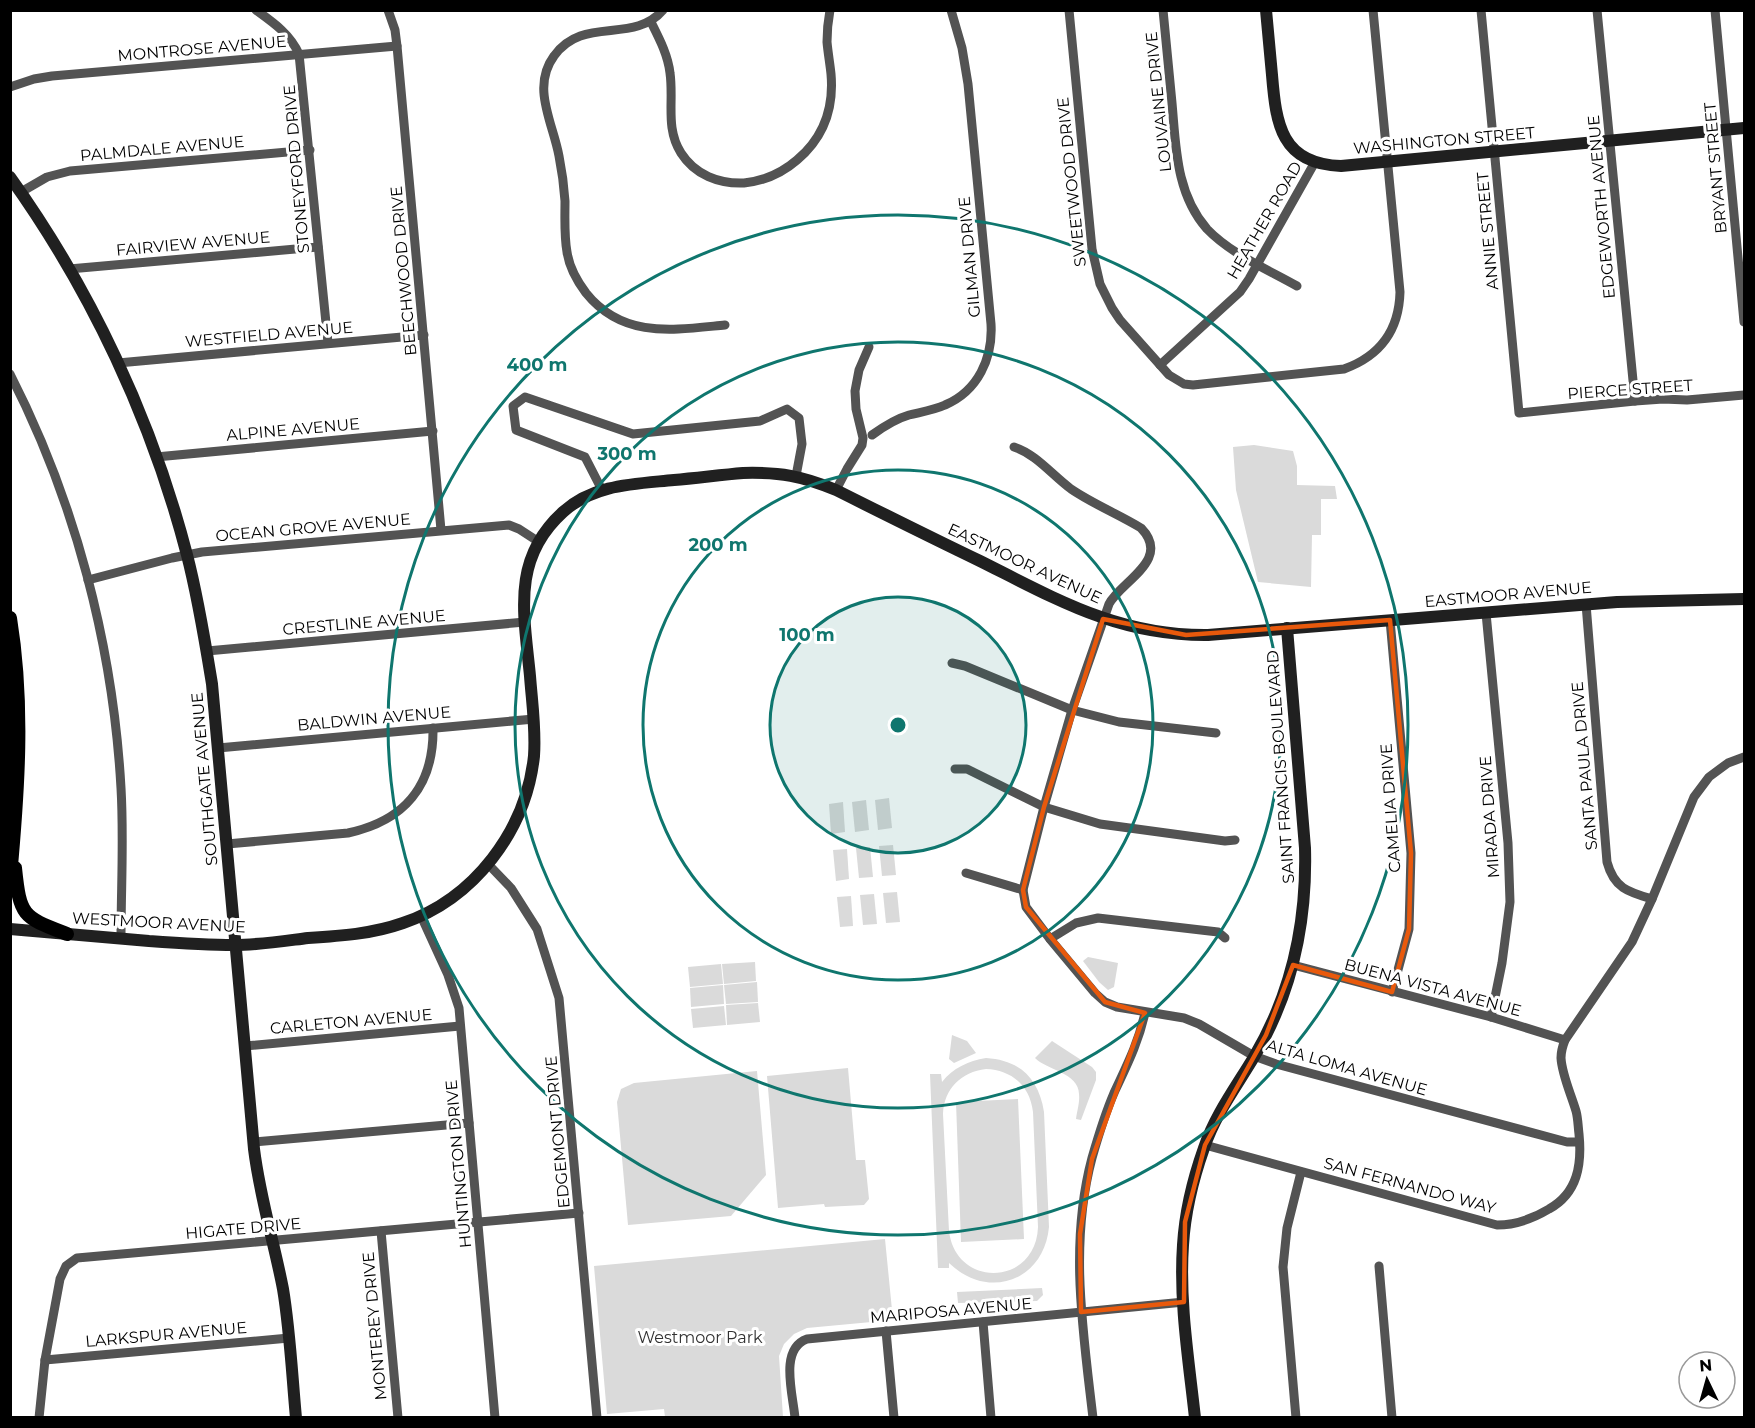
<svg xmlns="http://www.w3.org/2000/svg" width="1755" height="1428" viewBox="0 0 1755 1428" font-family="Montserrat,sans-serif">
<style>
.green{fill:#dadada;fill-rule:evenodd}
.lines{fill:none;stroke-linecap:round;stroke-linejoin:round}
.street{stroke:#535353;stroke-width:9}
.secondary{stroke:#202020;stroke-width:12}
.primary{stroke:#000;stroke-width:14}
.marked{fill:none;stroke:#e8590c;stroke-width:4.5;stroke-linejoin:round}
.ring{fill:none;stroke:#0f766e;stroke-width:3}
.labels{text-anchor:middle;stroke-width:6;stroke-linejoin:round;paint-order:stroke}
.street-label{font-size:16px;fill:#000;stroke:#fff}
.park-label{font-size:16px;fill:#313131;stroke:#fff}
.centre{fill:#0f766e;stroke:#fff;stroke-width:3}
.ring-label{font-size:18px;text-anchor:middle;font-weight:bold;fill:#0f766e;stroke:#fff;stroke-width:6;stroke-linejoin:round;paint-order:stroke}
</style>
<rect width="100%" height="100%" fill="#fff"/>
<!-- green -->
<g class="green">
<path d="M1254,445L1293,451L1297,466V485L1335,486L1337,499H1321V535H1312L1311,587L1258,582L1236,490L1233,447Z"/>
<path d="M889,798L892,828L878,830L875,800Z"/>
<path d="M866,800L869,830L855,832L852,802Z"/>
<path d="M843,802L845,832L831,834L829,804Z"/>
<path d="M893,845L896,875L882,876L879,846Z"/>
<path d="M870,847L873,877L859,878L856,848Z"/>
<path d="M847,849L849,879L836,881L833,850Z"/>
<path d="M897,892L900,922L886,923L883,893Z"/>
<path d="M874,894L877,924L863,925L860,895Z"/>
<path d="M851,896L853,926L840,927L837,897Z"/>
<path d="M1088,957L1118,963L1114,987L1108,990L1099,982L1083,961Z"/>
<path d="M755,962L756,981L724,984L722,964Z"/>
<path d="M721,964L723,984L690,987L688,967Z"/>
<path d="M757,982L758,1002L726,1004L724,985Z"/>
<path d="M723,985L724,1004L691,1007L690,988Z"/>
<path d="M758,1003L760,1022L727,1025L726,1005Z"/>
<path d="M724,1006L726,1025L693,1028L691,1009Z"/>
<path d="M952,1035L967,1041L976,1053L954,1063L949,1059Z"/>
<path d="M1052,1041L1092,1067L1096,1072V1080L1081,1120L1076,1119C1077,1111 1080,1102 1079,1094C1079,1073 1047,1070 1035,1058Z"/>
<path d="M986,1058C1020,1060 1039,1079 1044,1112L1049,1227C1044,1281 988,1301 949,1263V1268H938L930,1074H941L942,1082C953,1068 968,1061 986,1058ZM986,1069C1012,1070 1030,1086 1033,1112L1038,1227C1036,1286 956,1289 949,1231L943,1114C944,1089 961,1072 986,1069Z"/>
<path d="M848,1068L856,1160H865L869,1199L864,1205L825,1207L824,1204L778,1208L767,1076Z"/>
<path d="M757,1071L766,1175L731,1216L628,1225L617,1102L621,1089L634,1083Z"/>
<path d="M1018,1099L1024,1239L961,1242L956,1102Z"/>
<path d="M885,1239L893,1320L807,1328L794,1334L784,1344L779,1356L783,1417H665L664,1409L607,1414L594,1266Z"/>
<path d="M1042,1288L1043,1295L1037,1301L958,1303L957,1292Z"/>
</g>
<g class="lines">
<!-- street -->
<g class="street">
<path d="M256,10C274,23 290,34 299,54L328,343"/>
<path d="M388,10L395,30L397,46L441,530"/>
<path d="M663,10C633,45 583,15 554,56C531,87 553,123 559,156C562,171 564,186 565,201C565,218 564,235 567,252C569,266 577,281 586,293C623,339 673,330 725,325"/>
<path d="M1069,10L1092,249L1100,284L1112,308L1120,320L1169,375L1184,384L1193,385L1344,369C1380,356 1399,330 1400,292L1373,10"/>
<path d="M1163,10C1166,41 1169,72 1172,103C1176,147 1176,194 1207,229C1231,254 1267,269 1297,286"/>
<path d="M1481,10L1519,413L1635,401L1663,399L1687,400L1744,395"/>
<path d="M1597,10L1635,401"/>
<path d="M1715,10L1744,322"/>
<path d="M651,22C659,38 668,55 670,73C674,101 665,128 681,153C695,175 719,184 744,183C764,181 782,173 797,160C823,138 834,108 831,74C830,64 828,53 827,42C827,32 828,21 830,10"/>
<path d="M10,87L34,79L52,76L397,46"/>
<path d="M21,192L47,177L70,171L310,150"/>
<path d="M69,269L318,247"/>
<path d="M118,363L424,335"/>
<path d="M1160,365L1240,292L1249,279L1315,162"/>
<path d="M10,374C75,501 113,645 121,788C124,839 121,888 121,939"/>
<path d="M872,435C883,427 895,419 909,415C921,412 934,410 945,405C978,391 993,358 991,324L968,84L962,48L951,10"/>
<path d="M1014,447C1036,454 1052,475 1071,489C1093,504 1118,514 1141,528C1172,560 1121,581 1109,604L1072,710L1044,807L1023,890L1026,907L1050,939L1095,993L1105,1002L1117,1007L1184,1018L1199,1024L1254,1056L1276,1064L1567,1142H1579"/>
<path d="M156,457L433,431"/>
<path d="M602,490L585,457L516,430L513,406L525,397L633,434L760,421L787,409L799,418L802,444L796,476"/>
<path d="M836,490L847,469L862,445L863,438L856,409L855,391L859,370L869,347"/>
<path d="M88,580L172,558L202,552L509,525L519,529L539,542"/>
<path d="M1586,604L1607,862C1614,888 1628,892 1652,899"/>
<path d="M1486,613L1508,843L1510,902L1502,963L1491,1017"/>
<path d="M1390,620L1411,853L1409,929L1392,992"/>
<path d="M207,651L525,622"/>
<path d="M952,663L965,666L1072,710L1119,722L1216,733"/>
<path d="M218,748L534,719"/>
<path d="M955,769H967L1044,807L1100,824L1225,841L1235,840"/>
<path d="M227,844L348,833C404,821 434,786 433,728"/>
<path d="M488,864L511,888L537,929L559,998L597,1418"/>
<path d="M966,873L1023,890"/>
<path d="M421,916L448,975L459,1008L495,1418"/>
<path d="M1050,939L1076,923L1098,918L1218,932L1225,938"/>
<path d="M1293,965L1491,1017L1565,1040"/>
<path d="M245,1046L460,1026"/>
<path d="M253,1142L469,1123"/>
<path d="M1205,1145L1497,1225C1515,1225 1534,1218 1549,1209C1578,1193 1582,1164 1579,1134C1578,1126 1578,1118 1576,1111C1571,1094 1562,1075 1561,1058C1561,1052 1563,1045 1565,1040L1632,942L1652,899L1694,797L1709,777L1728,763L1744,757"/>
<path d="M381,1231L398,1418"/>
<path d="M1379,1266L1392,1418"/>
<path d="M983,1322L991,1418"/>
<path d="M886,1331L894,1418"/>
<path d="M45,1360L289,1338"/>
<path d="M39,1418L45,1360L60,1279L66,1266L77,1258L579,1213"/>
<path d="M795,1418C793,1394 779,1349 807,1339L1184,1302"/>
<path d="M1093,1418C1083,1331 1069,1244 1092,1158C1098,1137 1105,1114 1114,1093C1127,1065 1138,1044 1145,1013"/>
<path d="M1296,1418L1283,1267L1287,1228L1301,1172"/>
</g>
<!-- secondary -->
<g class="secondary">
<path d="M1266,10C1268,32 1270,54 1272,75C1276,124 1281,164 1341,166L1744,128"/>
<path d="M10,177C91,290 152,420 187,555C198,597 205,641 212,684L254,1149C260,1198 274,1242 283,1289C290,1331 292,1375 296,1418"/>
<path d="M10,929C57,933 103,937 149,941C177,943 206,945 234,945C259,945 284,941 308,938C340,936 372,934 403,923C474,899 526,831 534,756C536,729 532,703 530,676C524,614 511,559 563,512C594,484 635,484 674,480C697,478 720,475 743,473C780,472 802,476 836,490C884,514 932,538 980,561C1058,600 1119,636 1208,635L1617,602L1744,599"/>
<path d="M1195,1418C1189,1362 1179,1302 1183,1245C1185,1212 1193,1179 1204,1148C1215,1115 1236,1087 1254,1057C1292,993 1307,921 1305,848L1287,628"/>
</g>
<!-- primary -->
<g class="primary">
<path d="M10,618C24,704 18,790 10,877"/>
<path d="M15,868C20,917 23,917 67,934"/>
</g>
</g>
<!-- marked area -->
<path class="marked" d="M1103,619L1186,635L1390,620L1411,853L1409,929L1392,992L1293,965L1266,1035L1205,1145L1185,1222L1184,1302L1081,1312L1080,1234L1092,1159L1145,1013L1105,1002L1026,907L1023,890L1044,807Z"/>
<!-- distance rings -->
<circle cx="898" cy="725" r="128" fill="#0f766e" fill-opacity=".12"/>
<g class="ring">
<circle cx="898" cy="725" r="128"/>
<circle cx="898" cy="725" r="255"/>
<circle cx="898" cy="725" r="383"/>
<circle cx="898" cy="725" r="510"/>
</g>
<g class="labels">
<!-- street labels -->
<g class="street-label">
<text transform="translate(202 48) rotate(-5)" y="6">MONTROSE AVENUE</text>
<text transform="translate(1158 102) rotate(-96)" y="6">LOUVAINE DRIVE</text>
<text transform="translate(1444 140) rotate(-5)" y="6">WASHINGTON STREET</text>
<text transform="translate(162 148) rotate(-5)" y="6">PALMDALE AVENUE</text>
<text transform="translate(1715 168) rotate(-95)" y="6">BRYANT STREET</text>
<text transform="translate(296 169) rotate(-95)" y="6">STONEYFORD DRIVE</text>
<text transform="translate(1071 182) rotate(-96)" y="6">SWEETWOOD DRIVE</text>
<text transform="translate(1601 207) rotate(-95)" y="6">EDGEWORTH AVENUE</text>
<text transform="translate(1264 220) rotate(-60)" y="6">HEATHER ROAD</text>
<text transform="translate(1487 231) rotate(-95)" y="6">ANNIE STREET</text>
<text transform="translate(193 243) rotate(-5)" y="6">FAIRVIEW AVENUE</text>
<text transform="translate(969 257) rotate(-95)" y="6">GILMAN DRIVE</text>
<text transform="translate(403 271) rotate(-95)" y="6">BEECHWOOD DRIVE</text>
<text transform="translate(269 334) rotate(-5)" y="6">WESTFIELD AVENUE</text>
<text transform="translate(1630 389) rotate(-4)" y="6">PIERCE STREET</text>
<text transform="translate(293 429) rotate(-5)" y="6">ALPINE AVENUE</text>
<text transform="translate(313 527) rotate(-5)" y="6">OCEAN GROVE AVENUE</text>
<text transform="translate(1025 563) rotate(25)" y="6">EASTMOOR AVENUE</text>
<text transform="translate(1508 594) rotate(-5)" y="6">EASTMOOR AVENUE</text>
<text transform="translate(364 622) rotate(-5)" y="6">CRESTLINE AVENUE</text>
<text transform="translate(374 718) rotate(-5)" y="6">BALDWIN AVENUE</text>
<text transform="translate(1584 766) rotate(-95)" y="6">SANTA PAULA DRIVE</text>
<text transform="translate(1280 767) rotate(-94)" y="6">SAINT FRANCIS BOULEVARD</text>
<text transform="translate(204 779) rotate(-95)" y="6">SOUTHGATE AVENUE</text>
<text transform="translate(1390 808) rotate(-94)" y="6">CAMELIA DRIVE</text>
<text transform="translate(1489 817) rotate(-94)" y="6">MIRADA DRIVE</text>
<text transform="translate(159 922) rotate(3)" y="6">WESTMOOR AVENUE</text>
<text transform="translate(1433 987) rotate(15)" y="6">BUENA VISTA AVENUE</text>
<text transform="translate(351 1021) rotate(-5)" y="6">CARLETON AVENUE</text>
<text transform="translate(1347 1067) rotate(16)" y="6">ALTA LOMA AVENUE</text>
<text transform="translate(557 1132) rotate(-95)" y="6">EDGEMONT DRIVE</text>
<text transform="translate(458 1164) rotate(-95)" y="6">HUNTINGTON DRIVE</text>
<text transform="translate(1410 1185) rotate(15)" y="6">SAN FERNANDO WAY</text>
<text transform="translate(243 1228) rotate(-5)" y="6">HIGATE DRIVE</text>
<text transform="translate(951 1310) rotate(-5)" y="6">MARIPOSA AVENUE</text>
<text transform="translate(374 1326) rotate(-95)" y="6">MONTEREY DRIVE</text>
<text transform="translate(166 1334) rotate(-5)" y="6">LARKSPUR AVENUE</text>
</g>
<!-- park labels -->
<g class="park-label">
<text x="700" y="1343">Westmoor Park</text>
</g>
</g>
<circle cx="898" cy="725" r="9" class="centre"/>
<g class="ring-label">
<text x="537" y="371">400 m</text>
<text x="627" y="460">300 m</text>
<text x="718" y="551">200 m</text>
<text x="807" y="641">100 m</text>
</g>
<!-- border -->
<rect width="1755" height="1428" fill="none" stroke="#000000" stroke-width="24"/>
<!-- north arrow -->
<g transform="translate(1707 1380) rotate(355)"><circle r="28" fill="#ffffff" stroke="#999999" stroke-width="1.5"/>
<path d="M0-4.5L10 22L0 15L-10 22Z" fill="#000000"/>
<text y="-9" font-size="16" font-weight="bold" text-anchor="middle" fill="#000000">N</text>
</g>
</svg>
